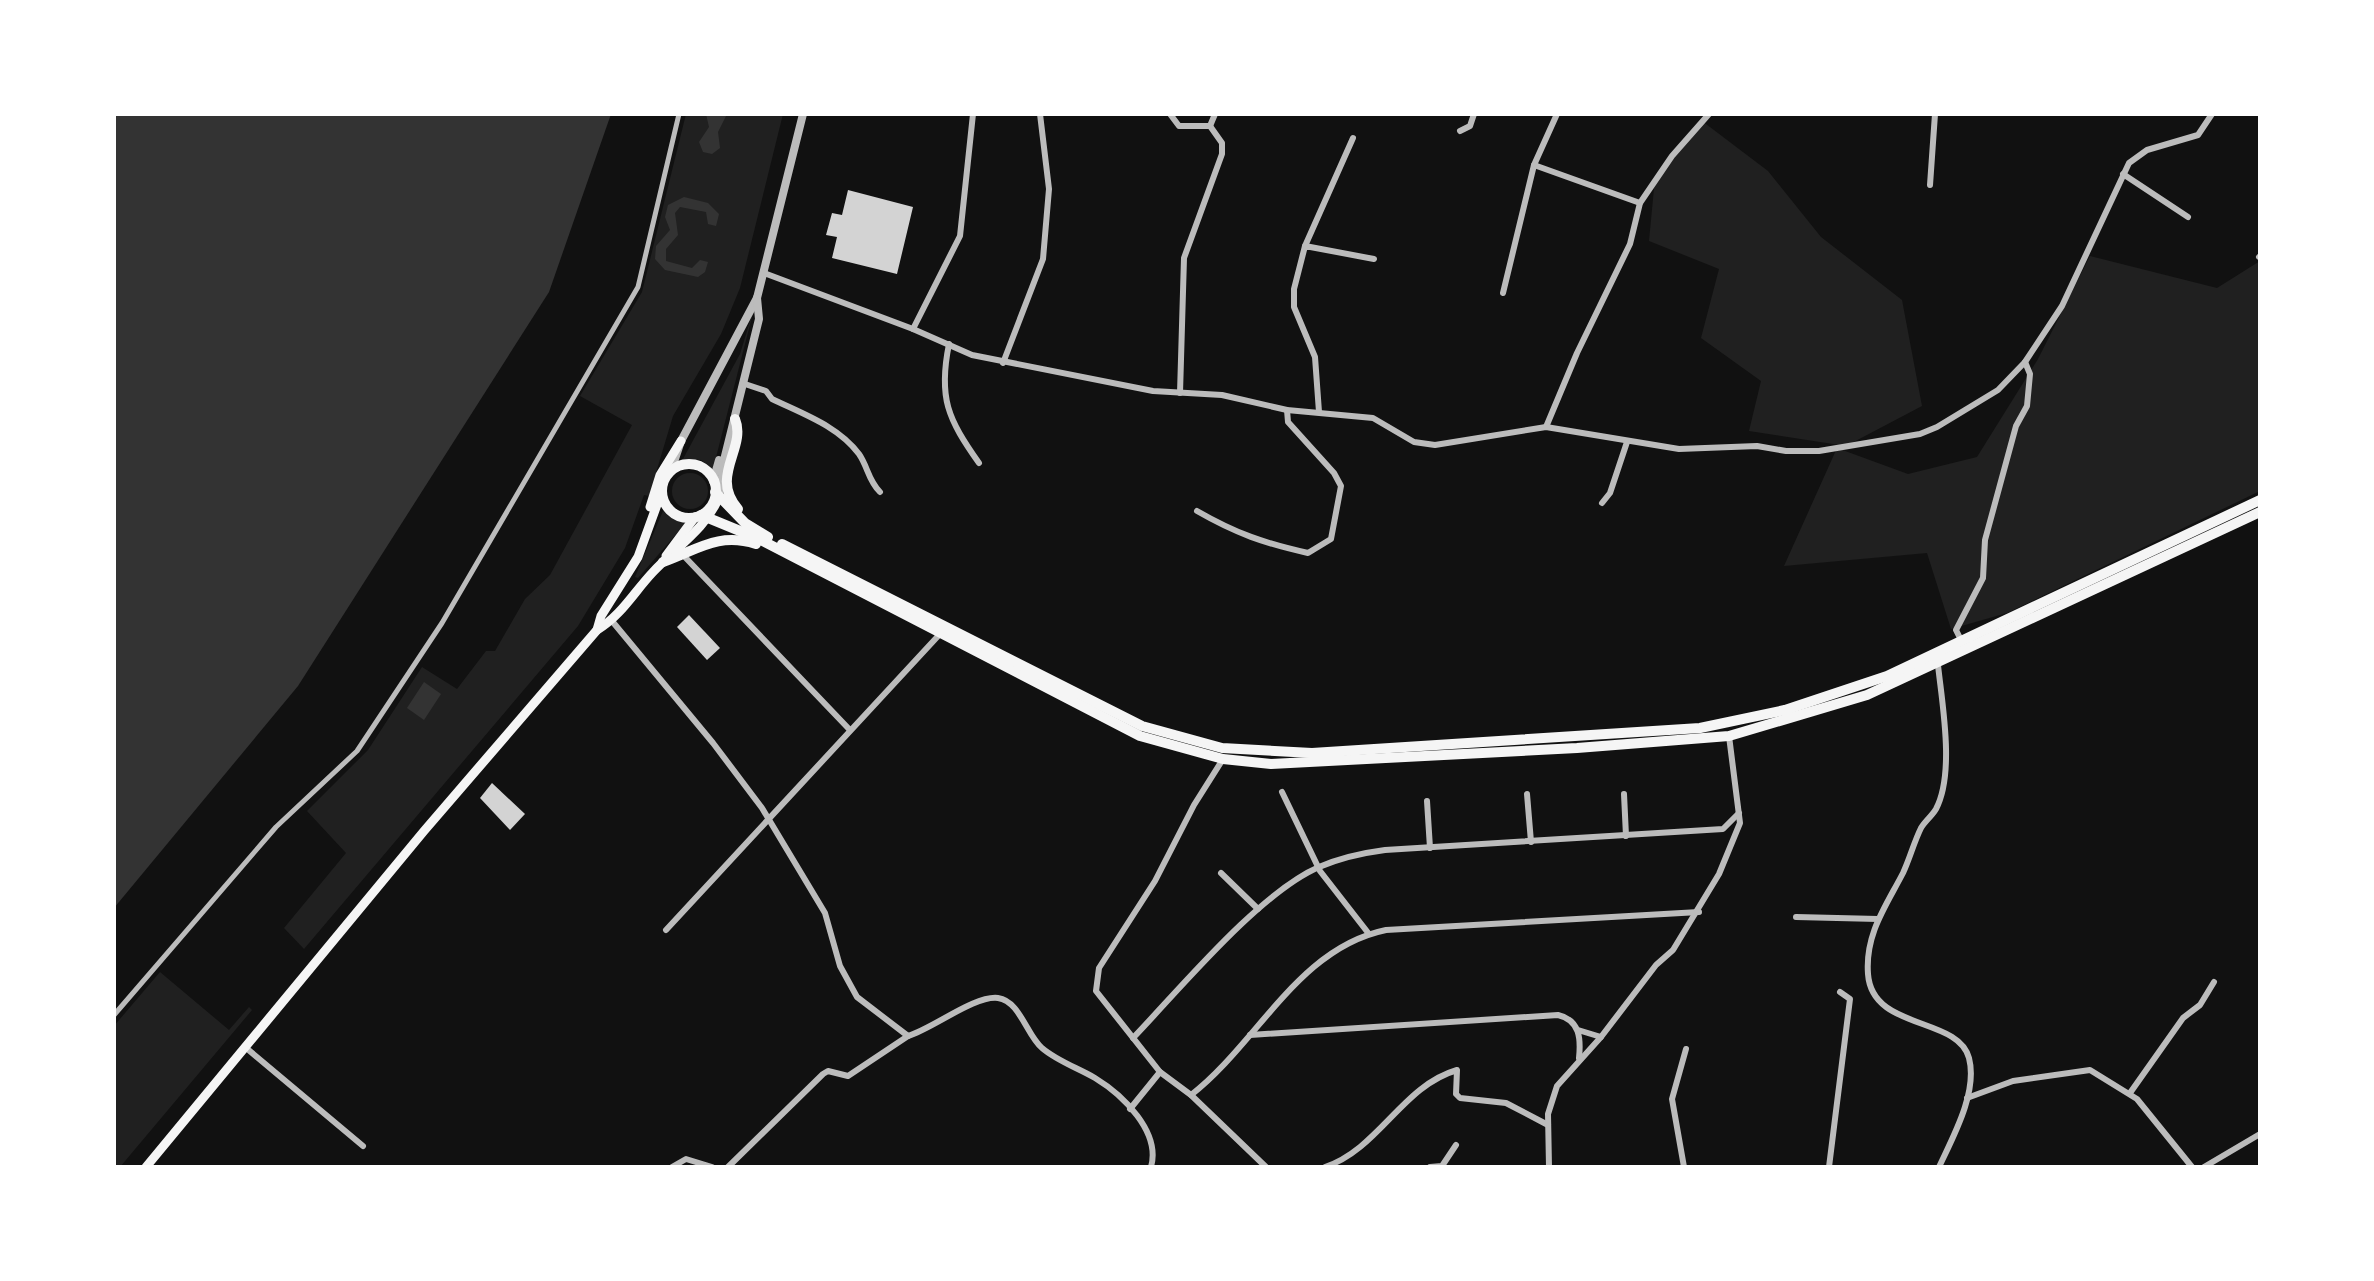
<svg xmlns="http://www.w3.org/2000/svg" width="2374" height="1281" viewBox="0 0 2374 1281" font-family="'Open Sans',sans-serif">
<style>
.green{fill:#202020}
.water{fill:#333}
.building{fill:#d3d3d3}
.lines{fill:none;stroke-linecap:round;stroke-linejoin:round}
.pedestrian{stroke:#bcbcbc;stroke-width:5}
.minor{stroke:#bcbcbc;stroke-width:6}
.tertiary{stroke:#bcbcbc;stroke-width:8}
.secondary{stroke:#f5f5f5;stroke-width:9}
.primary{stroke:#f5f5f5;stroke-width:10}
</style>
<rect width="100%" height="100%" fill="#111"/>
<!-- green -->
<g class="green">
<path d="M686,114H783L740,288L721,334L673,416L649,496L644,495L625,548L578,626L304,949L284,928L346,853L307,811L368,750L422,667L457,689L486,651H495L525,599L550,575L632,425L580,396L642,292Z"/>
<path d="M1702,121L1768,171L1821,237L1902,300L1922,406L1846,446L1749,431L1761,381L1701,338L1719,269L1649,241L1655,178Z"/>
<path d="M2090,256L2217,288L2260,261V491L2007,613L1951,629L1927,553L1784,566L1837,448L1908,474L1977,457L2038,359Z"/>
<path d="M755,305L713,469L701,460L683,459L740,354Z"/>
<circle cx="690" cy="491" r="18"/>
<path d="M663,511L685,524L638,578L635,577Z"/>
<path d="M160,972L229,1030L249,1007L252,1010L120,1167H114V1026Z"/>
</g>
<!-- water -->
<g class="water">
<path d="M114,114H611L549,292L298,686L114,908Z"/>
<path d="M706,114H727L718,132L720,148L712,154L703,152L699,142L709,127Z"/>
<path d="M684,197L708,203L719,214L716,226L708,224L706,212L680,207L675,213L678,235L666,249V261L692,268L700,260L708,262L705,272L698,277L665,270L655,259L656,246L670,230L665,217L668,205Z"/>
<path d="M424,682L441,694L424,720L407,708Z"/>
</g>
<!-- building -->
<g class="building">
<path d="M848,190L913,207L897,274L832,258L837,237L826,235L832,213L842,215Z"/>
<path d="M689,615L720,648L707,660L677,627Z"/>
<path d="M492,783L525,814L510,830L480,798Z"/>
</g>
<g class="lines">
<!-- pedestrian -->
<path class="pedestrian" d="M114,1015L276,827L357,751L442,623L638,287L679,114"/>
<!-- minor -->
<g class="minor">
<path d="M1170,114L1179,126H1210"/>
<path d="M1210,126L1215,114"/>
<path d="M1460,131L1470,126L1474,114"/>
<path d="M1534,165L1640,203"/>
<path d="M2123,174L2188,217"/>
<path d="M1930,185L1935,114"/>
<path d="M1305,246L1353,138"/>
<path d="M2259,257L2260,256"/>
<path d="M764,273L913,329L972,355L1153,391L1222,395L1287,410L1373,418L1414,442L1435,445L1546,427L1679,449L1757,446L1786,451H1819L1920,434L1937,427L1998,390L2025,362L2030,374L2027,406L2016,426L1985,540L1983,578L1956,630L1962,642"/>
<path d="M1503,293L1534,165L1557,114"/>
<path d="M913,329L960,236L973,114"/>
<path d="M949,344C938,398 948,419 979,463"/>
<path d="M2025,362L2062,306L2129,163L2147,150L2198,135L2212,114"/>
<path d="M1003,363L1043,259L1049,189L1040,114"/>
<path d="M745,384L766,391L772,399C803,414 838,426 859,454C868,467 868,480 880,492"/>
<path d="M1180,393L1184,258L1222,154V143L1210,126"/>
<path d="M1319,412L1315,357L1294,307V289L1305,246L1374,259"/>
<path d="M1546,427L1577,353L1630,244L1640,203L1672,156L1709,114"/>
<path d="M1602,503L1610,493L1627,442"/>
<path d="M1197,511C1237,534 1264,543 1308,553L1331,539L1341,486L1334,473L1288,422L1287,410"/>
<path d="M683,555L849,729"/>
<path d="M612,621L713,743L762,808L825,913L840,966L857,997L908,1036C932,1029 975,995 998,998C1020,1001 1027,1036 1042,1048C1057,1061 1078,1068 1095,1078C1123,1095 1161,1132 1151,1167"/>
<path d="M1938,665C1942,703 1955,773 1936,809C1932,816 1925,821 1921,828C1914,842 1910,858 1903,873C1886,906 1865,934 1868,974C1872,1031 1958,1016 1969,1058C1978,1092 1953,1137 1939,1167"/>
<path d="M1223,759L1194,805L1155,881L1099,968L1096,991L1160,1072L1191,1095L1266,1167"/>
<path d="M1282,792L1320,871L1369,934"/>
<path d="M1527,794L1531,842"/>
<path d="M1624,794L1626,836"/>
<path d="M1427,801L1430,848"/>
<path d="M1221,873L1258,909"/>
<path d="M1796,917L1878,919"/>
<path d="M666,930L939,635"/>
<path d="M1578,1030L1601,1037"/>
<path d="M1250,1035L1558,1015C1580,1020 1581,1039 1579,1058"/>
<path d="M1133,1038C1180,989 1259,893 1319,867C1340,858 1362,853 1385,850L1723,829L1739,813"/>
<path d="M245,1047L363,1146"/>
<path d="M2130,1093L2183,1018L2200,1005L2214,982"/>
<path d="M1191,1095C1258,1043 1298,948 1386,930L1699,912"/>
<path d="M1967,1098L2013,1081L2090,1070L2137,1099L2192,1167"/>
<path d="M1130,1109L1160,1072"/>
<path d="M672,1167L686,1159L712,1167"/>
<path d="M728,1167L823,1074L828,1071L848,1076L908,1036"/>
<path d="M1325,1167C1379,1149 1402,1086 1457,1070L1456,1094L1460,1098L1506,1103L1548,1125"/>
<path d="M1430,1167L1442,1166L1456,1145"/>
<path d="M1549,1167L1548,1114L1557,1086L1601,1037L1656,965L1673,950L1719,874L1740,823L1729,736"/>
<path d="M1684,1167L1672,1099L1686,1049"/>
<path d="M1829,1167L1850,999L1840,992"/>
<path d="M2204,1167L2260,1134"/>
</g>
<!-- tertiary -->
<g class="tertiary">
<path d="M671,471L681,441L757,298L803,114"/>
<path d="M713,481L719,460"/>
<path d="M719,497L725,456L759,319L757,298"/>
</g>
<!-- secondary -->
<g class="secondary">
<path d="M650,507L660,475L681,441"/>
<path d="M666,556L695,517"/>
<path d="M597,630L601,616L638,557L662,491"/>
<path d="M146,1167L424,831L597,630C621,616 634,592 653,572C675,548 706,529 719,497"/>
</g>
<!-- primary -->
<g class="primary">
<path d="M735,419C747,448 709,476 738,509"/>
<circle cx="689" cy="491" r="27"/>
<path d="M715,492L745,523L768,537"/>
<path d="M701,515L757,538L1140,736L1223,759L1271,764L1577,748L1729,736L1867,695L2260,512"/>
<path d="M782,544L1142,726L1222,748L1312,753L1700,728L1785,710L1887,676L2260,500"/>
<path d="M663,562C697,550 718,532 756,544"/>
</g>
</g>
<!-- border -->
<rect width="2374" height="1281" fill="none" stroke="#ffffff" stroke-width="232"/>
</svg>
